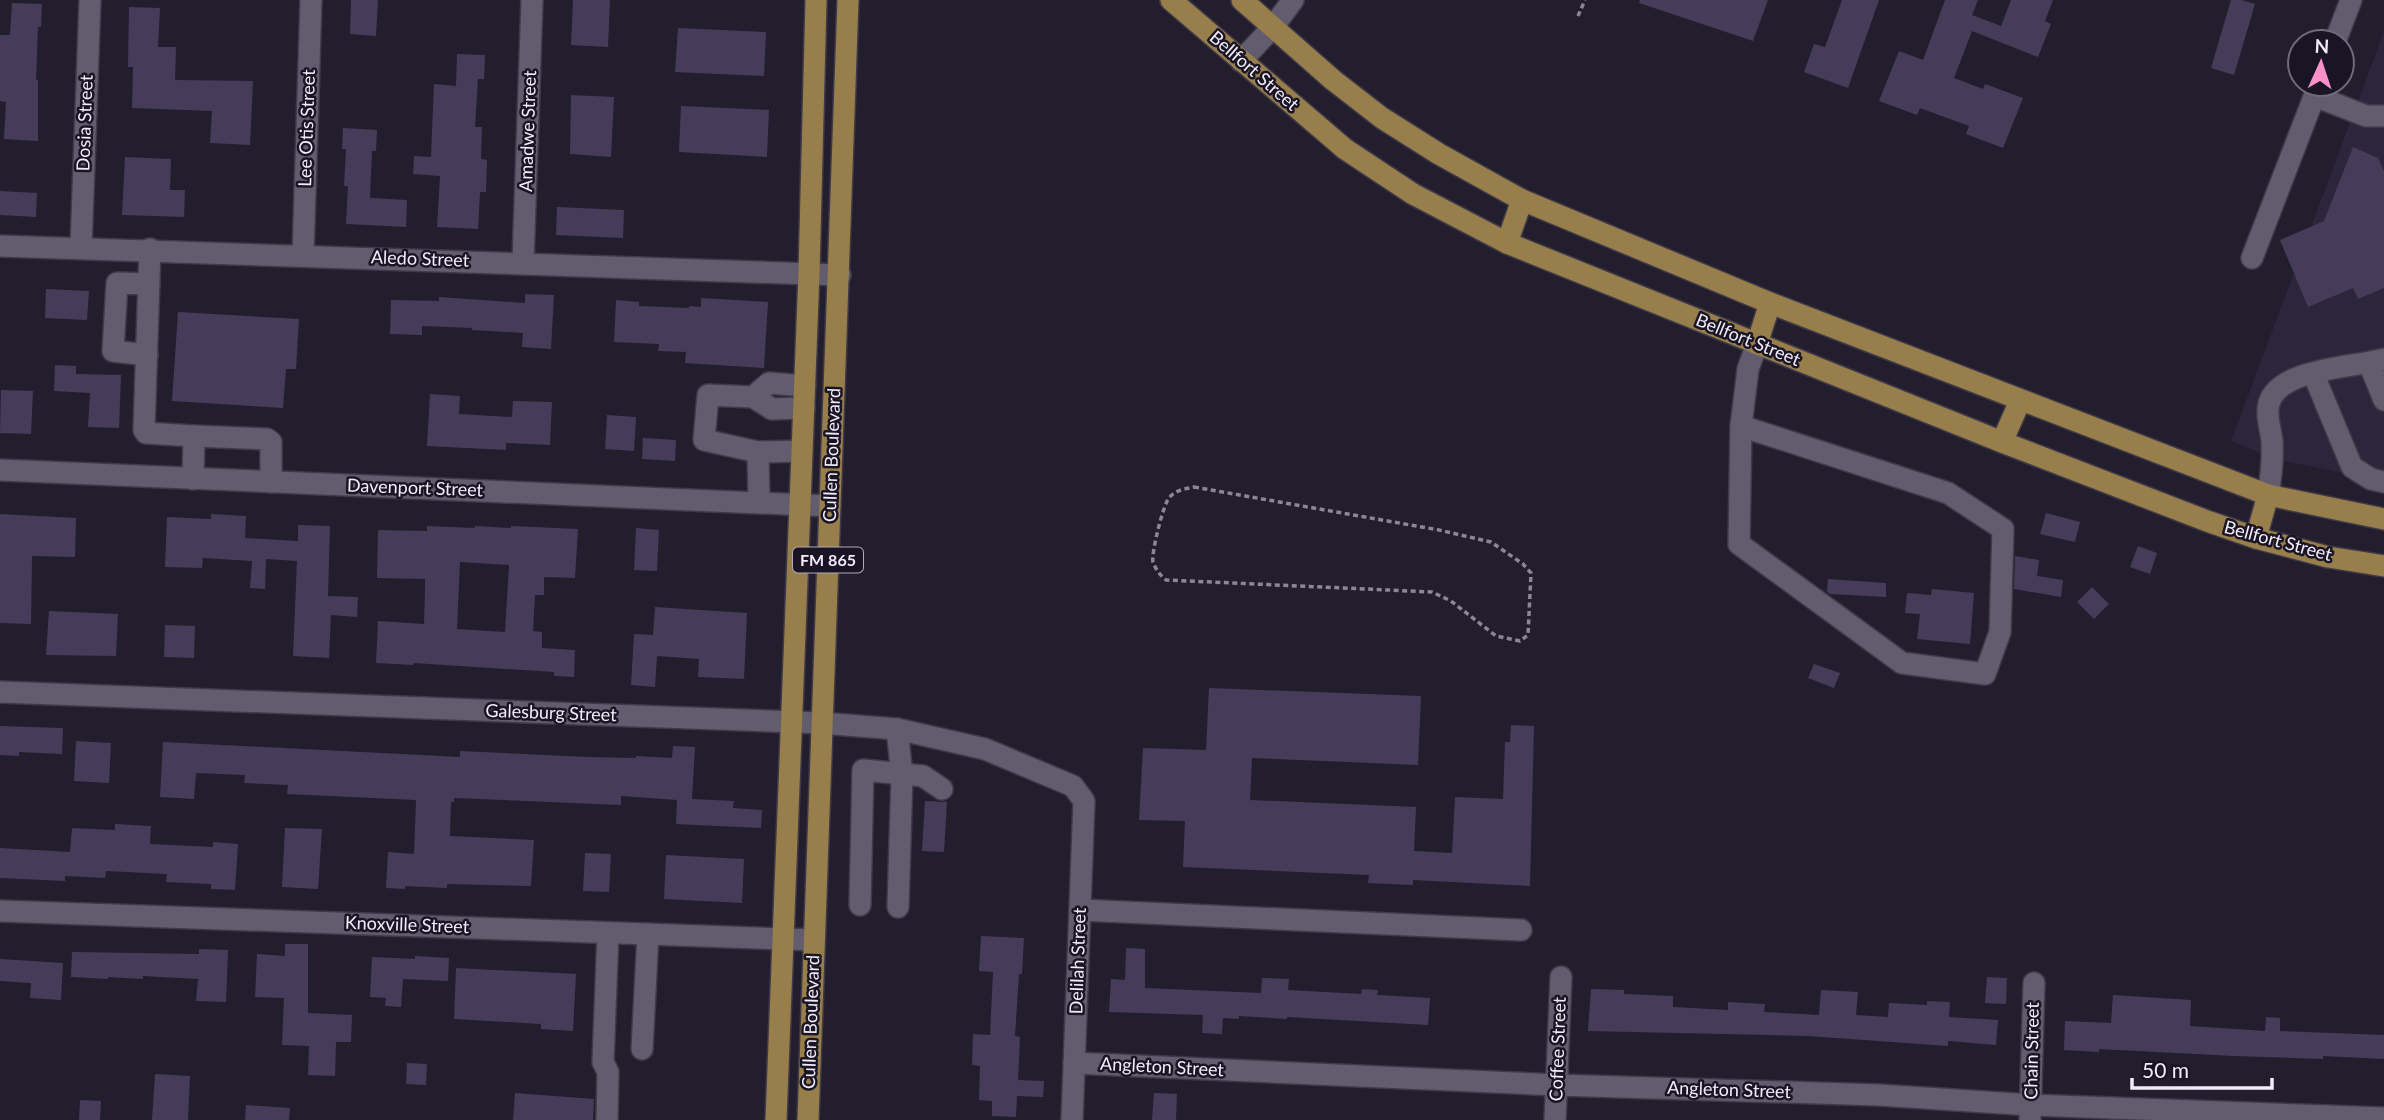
<svg xmlns="http://www.w3.org/2000/svg" width="2384" height="1120" viewBox="0 0 2384 1120" font-family="Lato,sans-serif">
<style>
.built{fill:#2d253b}
.building{fill:#463c5a;fill-rule:evenodd}
.lines{fill:none;stroke-linecap:round;stroke-linejoin:round}
.minor-casing{stroke:#3f3a48;stroke-width:24}
.major-casing{stroke:#3f3a48;stroke-width:24}
.path{stroke:#8b8795;stroke-width:3.5;stroke-dasharray:5 3.5;stroke-linecap:butt}
.minor{stroke:#625c6f;stroke-width:21}
.major{stroke:#987e4a;stroke-width:21}
.labels{text-anchor:middle;stroke-width:5;stroke-linejoin:round;paint-order:stroke}
.shield{fill:#1a1524;stroke:#b0acb8;stroke-width:2}
.shield-label{font-size:16px;font-weight:bold;fill:#f0edf8}
.street-label{font-size:18px;fill:#f0edf8;stroke:#1a1524}
</style>
<rect width="100%" height="100%" fill="#231e2e"/>
<!-- built -->
<path class="built" d="M2384,32V481L2279,460L2231,441Z"/>
<!-- building -->
<g class="building">
<path d="M351,0H378L376,36L350,34Z"/>
<path d="M573,0H610L608,47L571,45Z"/>
<path d="M1640,0H1768L1753,41L1639,3Z"/>
<path d="M1842,0H1879L1848,88L1804,72L1814,44L1825,47Z"/>
<path d="M1945,0H1978L1972,15L2001,26L2011,0H2053L2045,21L2051,24L2038,57L1972,31L1954,78L1983,89L1985,84L2023,98L2003,148L1966,134L1969,126L1920,108L1917,115L1879,101L1899,51L1923,60Z"/>
<path d="M2231,0H2241L2255,4L2234,75L2211,68Z"/>
<path d="M12,3L42,4L41,27H38L36,80H38V141L4,139L6,102L0,101V35H10Z"/>
<path d="M129,7L160,8L158,47H176L175,80L253,81L250,145L210,143L212,111L132,108L133,67H128Z"/>
<path d="M678,28L766,32L764,76L675,72Z"/>
<path d="M457,54L485,55L484,79H478L475,127H482L481,159L487,160L486,192H480L478,229L437,227L440,176L413,174L414,156L431,157L434,84L456,86Z"/>
<path d="M571,95L614,97L611,157L570,154Z"/>
<path d="M681,106L769,110L767,157L679,152Z"/>
<path d="M343,128L377,130L376,151H372L370,198L407,200L406,227L346,224L348,186H344L346,149H342Z"/>
<path d="M2353,147L2378,158L2384,171V288L2358,299L2353,288L2308,307L2280,240L2324,221Z"/>
<path d="M125,157L171,159L170,190H185L184,217L122,215Z"/>
<path d="M0,191L37,193L36,217L0,215Z"/>
<path d="M557,207L624,210L623,238L556,235Z"/>
<path d="M46,289L89,291L87,320L45,318Z"/>
<path d="M525,294L554,295L551,349L522,347L523,333L472,330V328L422,326V335L390,334L391,300L439,301V297L525,303Z"/>
<path d="M701,298L768,302L764,368L685,363L686,352L658,351L659,344L614,342L616,300L639,302V306L689,308V306L701,307Z"/>
<path d="M178,312L299,319L296,369H286L283,408L172,401Z"/>
<path d="M55,365L76,366V374L121,375L119,428L88,427L90,393L54,391Z"/>
<path d="M1,390L33,391L31,434L0,433Z"/>
<path d="M430,394L460,396L459,414L512,417L513,401L552,402L550,445L506,443V450L427,446Z"/>
<path d="M607,415L636,417L634,451L605,449Z"/>
<path d="M643,438L676,440L675,461L642,459Z"/>
<path d="M2046,513L2080,522L2075,542L2040,534Z"/>
<path d="M0,514L76,518L75,557L32,556L31,624L0,623Z"/>
<path d="M211,514L246,516L245,538L298,541V525L330,526L328,596L358,597L357,617L331,615L329,658L293,656L297,561L266,559L265,589L250,588L252,561L203,558L202,568L165,567L167,517L211,519Z"/>
<path d="M427,526L475,528V526L511,528V526L578,529L575,578L544,577V595H535L533,631L542,632V648L575,650L574,677L554,676V672L414,663L413,665L376,663L378,621L424,624L425,591V579L377,578L378,530L427,531ZM460,562L509,565L505,632L457,629Z"/>
<path d="M636,528L659,530L657,571L634,570Z"/>
<path d="M2138,546L2157,553L2150,574L2130,567Z"/>
<path d="M2015,556L2039,560L2037,576L2063,580L2061,597L2014,589Z"/>
<path d="M1828,579L1886,583V597L1830,594L1827,592Z"/>
<path d="M2092,587L2109,604L2094,619L2077,602Z"/>
<path d="M1932,589L1974,593L1970,644L1917,639L1920,614L1905,613L1907,593L1931,595Z"/>
<path d="M655,607L747,613L744,679L698,677L699,659L657,656L655,687L631,685L634,634L653,635Z"/>
<path d="M49,611L118,614L116,656L46,655Z"/>
<path d="M165,625L195,626L194,658L164,657Z"/>
<path d="M1814,664L1840,673L1834,688L1808,678Z"/>
<path d="M1209,688L1421,696L1418,765L1252,758L1250,800L1416,807L1414,851L1452,853L1455,797L1503,799L1505,742H1510L1511,725L1534,726L1530,886L1413,880V885L1368,883L1369,875L1183,867L1185,821L1139,820L1143,748L1206,750Z"/>
<path d="M0,726L63,728L62,754L19,752V756L0,755Z"/>
<path d="M76,741L111,743L109,783L74,781Z"/>
<path d="M163,742L460,757V751L588,757L636,758V756L672,758L673,746L695,747L692,799L734,801L733,808L762,810L761,828L676,824L677,800L621,796V805L454,798V802H451L450,836L534,840L531,886L447,884V888L405,886V889L386,888L388,852L414,854L416,800L287,794L288,785L244,783L245,775L196,773L194,799L160,797Z"/>
<path d="M925,801L947,802L944,852L922,851Z"/>
<path d="M115,824L151,826L150,844L213,847V842L238,844L235,890L211,889V884L166,882L167,874L106,871L105,878L65,876V881L0,878V848L70,852L72,828L115,830Z"/>
<path d="M285,828L322,829L318,889L282,887Z"/>
<path d="M585,853L611,854L609,892L583,891Z"/>
<path d="M666,855L744,859L742,903L664,899Z"/>
<path d="M981,936L1024,938L1022,974H1019L1015,1036L1020,1037L1018,1080L1044,1081L1043,1097L1017,1096L1016,1117L992,1116V1101L979,1100L980,1066L972,1065L973,1034L990,1035L993,972L979,971Z"/>
<path d="M285,944H308V1013L352,1015L351,1042H336L335,1076L308,1075L309,1046L282,1045L284,998L255,997L257,954L285,956Z"/>
<path d="M1126,948L1145,949V988L1261,993L1262,978L1289,979L1288,990L1361,994L1362,989L1378,990L1377,995L1430,998L1428,1025L1287,1017V1019L1239,1016V1019L1223,1018L1222,1034L1202,1033L1203,1015L1109,1012L1111,979L1125,980Z"/>
<path d="M199,949L228,950L226,1002L196,1001L198,979L143,976V979L108,977V979L71,977L72,952L199,954Z"/>
<path d="M415,956L449,958L448,981L403,979L401,1007L385,1006L386,998L370,997L372,957L415,959Z"/>
<path d="M0,959L63,963L61,1000L30,998L31,983L0,981Z"/>
<path d="M456,968L576,974L573,1031L541,1029V1024L454,1019Z"/>
<path d="M1987,977L2007,978L2006,1004L1985,1003Z"/>
<path d="M1591,989L1624,990V994L1673,996V1007L1728,1010V1002L1765,1004L1764,1012L1819,1015L1821,990L1858,992L1856,1015L1888,1017L1889,1003L1927,1005V1001L1950,1002L1949,1017L1998,1020L1996,1045L1948,1041V1046L1808,1036L1588,1031Z"/>
<path d="M2113,995L2191,1000L2190,1026L2265,1031L2266,1017L2280,1018V1031L2384,1035V1059L2323,1056V1059L2234,1056L2099,1049V1052L2064,1050L2065,1021L2111,1023Z"/>
<path d="M407,1063L427,1064L426,1085L406,1084Z"/>
<path d="M155,1074L190,1076L188,1120H152Z"/>
<path d="M515,1093L594,1099L593,1120H513Z"/>
<path d="M1154,1093L1177,1094L1176,1120H1152Z"/>
<path d="M80,1100L101,1101L100,1120H79Z"/>
<path d="M246,1105L290,1108L289,1120H245Z"/>
</g>
<g class="lines">
<defs>
<g id="minor">
<path d="M2335,42L2351,0"/>
<path d="M1241,61L1273,27L1293,0"/>
<path d="M2315,96L2366,116H2384"/>
<path d="M0,246L840,275"/>
<path d="M81,247L90,0"/>
<path d="M150,249L144,430L146,433L194,436"/>
<path d="M303,255L311,0"/>
<path d="M2252,258L2319,84"/>
<path d="M523,262L532,0"/>
<path d="M147,355L113,351L117,283L149,284"/>
<path d="M2369,363L2384,400"/>
<path d="M2313,373L2352,467L2371,479L2384,482"/>
<path d="M753,397L769,383L805,386"/>
<path d="M1741,426L1948,493L2003,529L2000,632L1985,674L1902,663L1739,544Z"/>
<path d="M1741,426L1748,369L1757,344"/>
<path d="M758,452L704,440L708,395L753,397L772,409L804,408"/>
<path d="M0,470L830,506"/>
<path d="M193,479L194,436L267,439L271,442V482"/>
<path d="M2268,495C2271,478 2273,459 2272,441C2271,431 2267,420 2268,409C2271,368 2353,368 2384,359"/>
<path d="M759,502L758,452L802,451"/>
<path d="M0,692L821,723L897,729L985,749L1073,786L1084,801L1072,1120"/>
<path d="M897,729L902,775L898,907"/>
<path d="M860,905L863,770L923,776L942,789"/>
<path d="M1080,910L1521,930"/>
<path d="M0,911L814,940"/>
<path d="M642,1049L648,934"/>
<path d="M1074,1063L1557,1085L1879,1095L2031,1105L2384,1118"/>
<path d="M607,1120L608,1072L603,1062L608,933"/>
<path d="M1555,1120L1561,977"/>
<path d="M2030,1120L2034,983"/>
</g>
<g id="major">
<path d="M1171,0L1345,149L1413,194L1507,243L2002,442L2207,521L2256,538L2328,557L2384,566"/>
<path d="M1242,0L1333,80L1382,118L1439,154L1522,200L1770,303L2268,495L2384,519"/>
<path d="M1507,243L1522,200"/>
<path d="M1757,344L1770,303"/>
<path d="M2002,442L2020,401"/>
<path d="M2256,538L2268,495"/>
<path d="M776,1120L809,273L816,0"/>
<path d="M808,1120L848,0"/>
</g>
</defs>
<!-- minor casing -->
<use href="#minor" class="minor-casing"/>
<!-- major casing -->
<use href="#major" class="major-casing"/>
<!-- path -->
<g class="path">
<path d="M1578,16L1585,0"/>
<path d="M1194,487L1439,530L1491,542L1523,564L1531,573L1528,635L1520,641L1496,636L1451,601L1432,592L1166,580C1160,575 1156,570 1153,562C1151,554 1163,505 1169,498C1175,490 1185,489 1194,487Z"/>
</g>
<!-- minor -->
<use href="#minor" class="minor"/>
<!-- major -->
<use href="#major" class="major"/>
</g>
<g class="labels">
<!-- shield labels -->
<rect class="shield" x="793" y="547.5" width="70" height="25" rx="5"/>
<g class="shield-label">
<text x="828" y="566">FM 865</text>
</g>
<!-- street labels -->
<g class="street-label">
<text transform="translate(1254 71) rotate(41)" y="6">Bellfort Street</text>
<text transform="translate(85 123) rotate(-88)" y="6">Dosia Street</text>
<text transform="translate(307 128) rotate(-88)" y="6">Lee Otis Street</text>
<text transform="translate(528 131) rotate(-88)" y="6">Amadwe Street</text>
<text transform="translate(420 259) rotate(2)" y="6">Aledo Street</text>
<text transform="translate(1748 340) rotate(22)" y="6">Bellfort Street</text>
<text transform="translate(832 455) rotate(-88)" y="6">Cullen Boulevard</text>
<text transform="translate(415 488) rotate(2)" y="6">Davenport Street</text>
<text transform="translate(2278 541) rotate(15)" y="6">Bellfort Street</text>
<text transform="translate(551 713) rotate(2)" y="6">Galesburg Street</text>
<text transform="translate(407 925) rotate(2)" y="6">Knoxville Street</text>
<text transform="translate(1078 961) rotate(-88)" y="6">Delilah Street</text>
<text transform="translate(811 1022) rotate(-88)" y="6">Cullen Boulevard</text>
<text transform="translate(1558 1049) rotate(-88)" y="6">Coffee Street</text>
<text transform="translate(2032 1051) rotate(-89)" y="6">Chain Street</text>
<text transform="translate(1162 1067) rotate(3)" y="6">Angleton Street</text>
<text transform="translate(1729 1090) rotate(2)" y="6">Angleton Street</text>
</g>
</g>
<!-- north arrow -->
<g transform="translate(2321 63) rotate(3)"><circle r="33" fill="#1a1524" stroke="#706b79" stroke-width="2"/>
<path d="M0-5L12 26L0 18L-12 26Z" fill="#f990ca"/>
<text y="-10" font-size="19" font-weight="bold" text-anchor="middle" fill="#f0edf8">N</text>
</g>
<!-- scale -->
<path d="M2132 1078v10h140v-10" fill="none" stroke="#f0edf8" stroke-width="3.5"/>
<text x="2142" y="1078" font-size="21" fill="#f0edf8" stroke="#1a1524" stroke-width="5" paint-order="stroke">50 m</text>
</svg>
